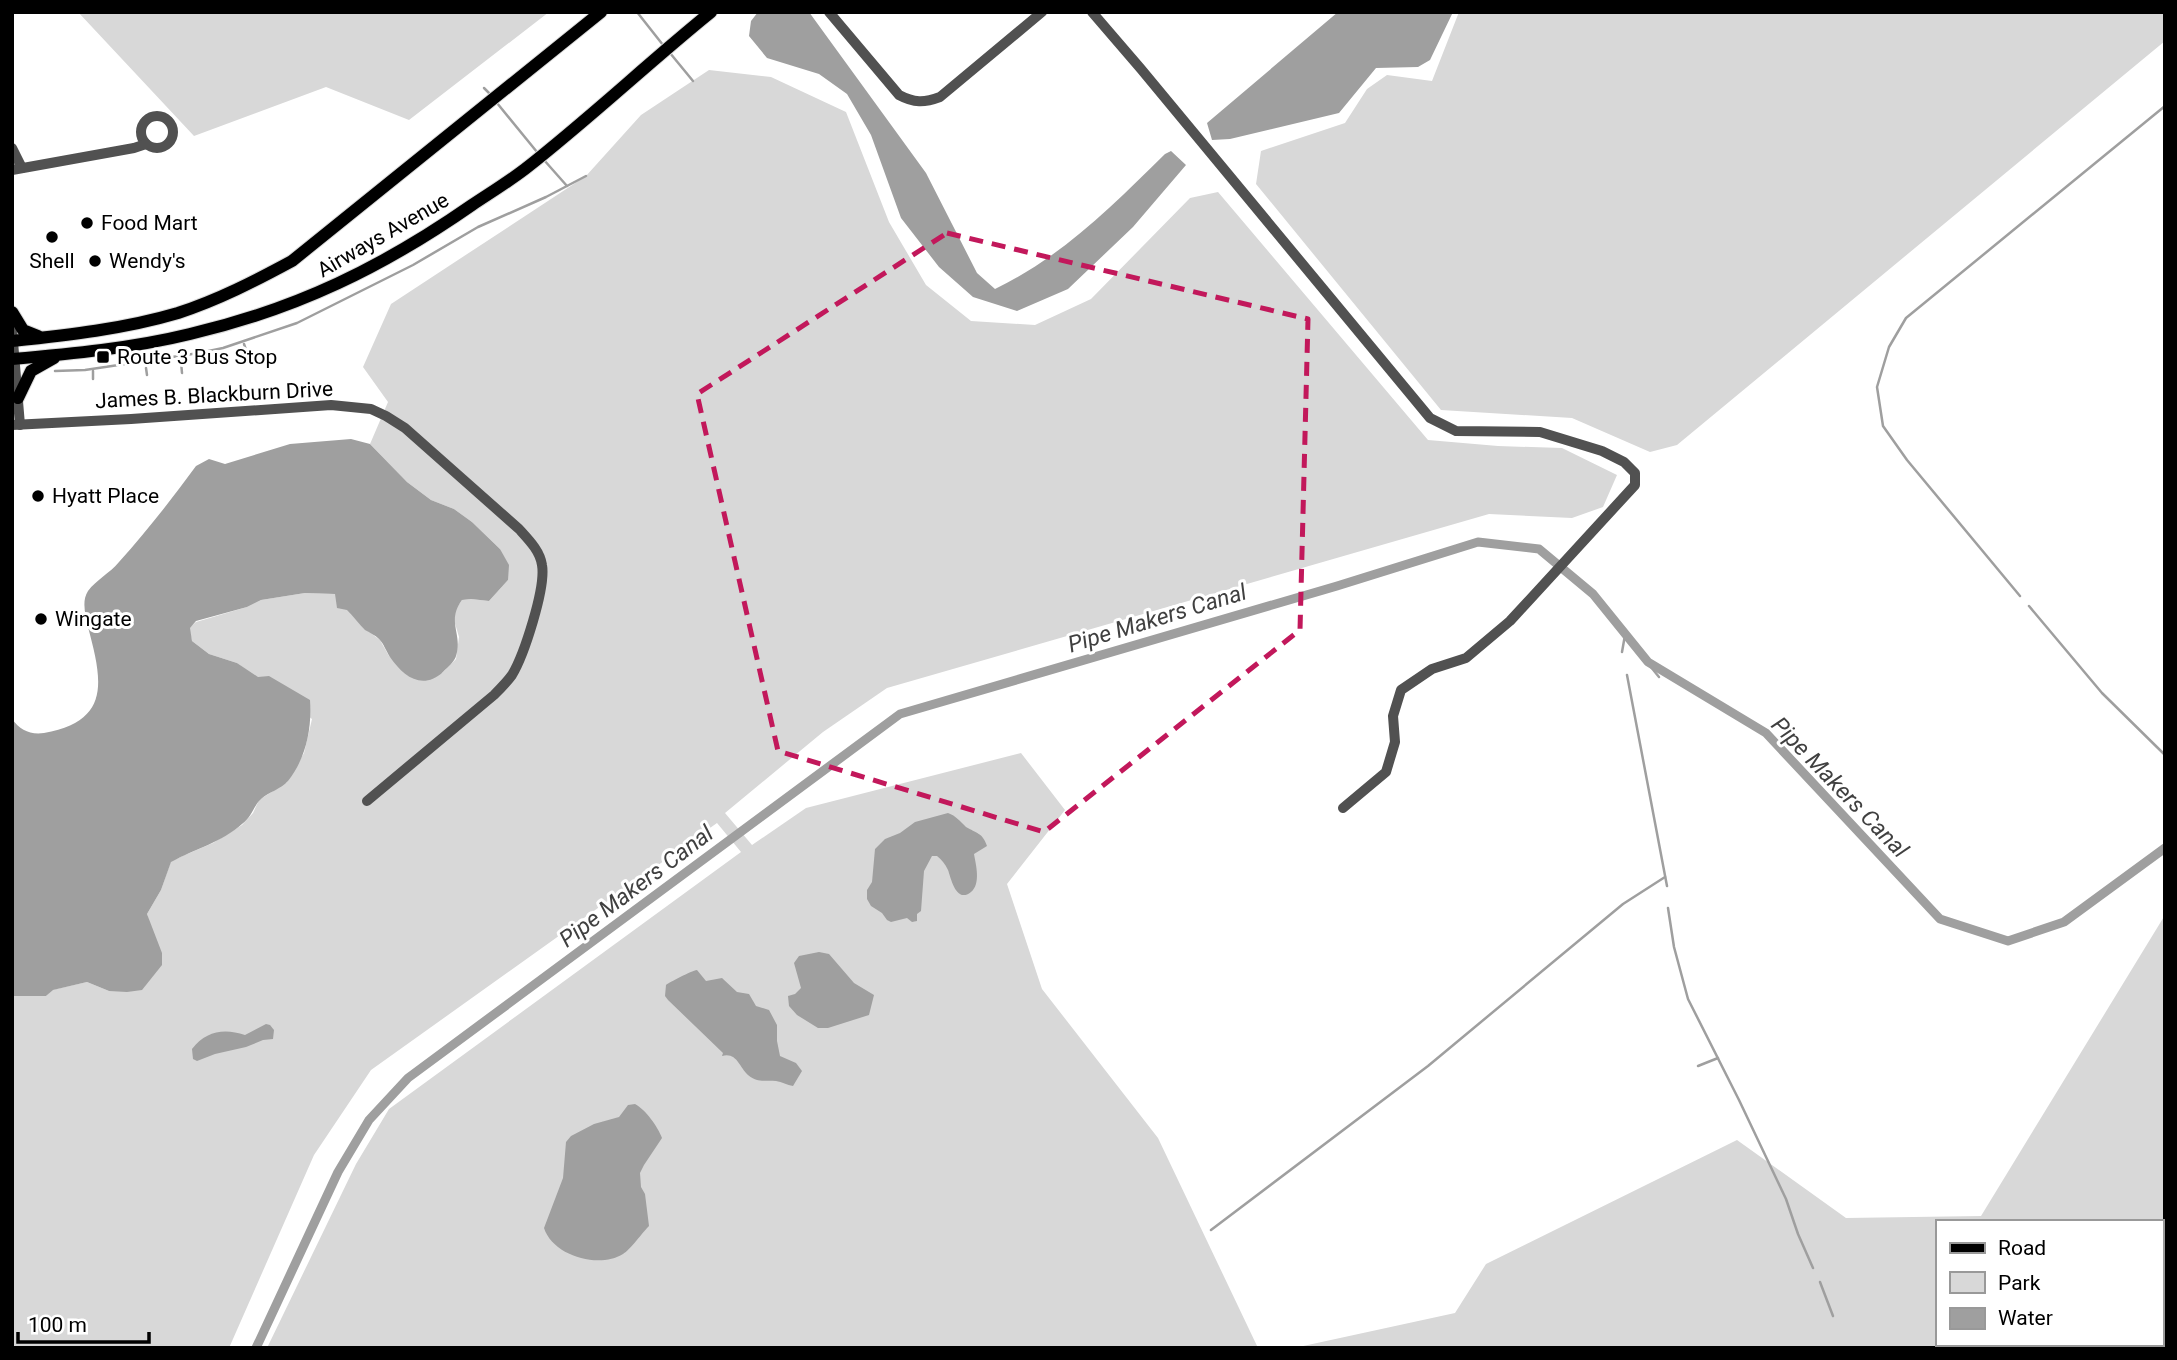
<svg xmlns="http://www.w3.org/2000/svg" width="2177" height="1360" viewBox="0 0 2177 1360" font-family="Roboto,sans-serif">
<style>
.green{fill:#d8d8d8;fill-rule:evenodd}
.water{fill:#9f9f9f}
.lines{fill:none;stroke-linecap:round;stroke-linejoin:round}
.stream{stroke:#9f9f9f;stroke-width:2.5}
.canal{stroke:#9f9f9f;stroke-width:9}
.major-casing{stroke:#dbdbdb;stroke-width:14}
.minor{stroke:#515151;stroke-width:10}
.major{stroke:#000;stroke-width:12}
.marked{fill:none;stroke:#c2185b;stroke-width:5;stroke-dasharray:14 9;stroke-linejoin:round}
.poi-dot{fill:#000;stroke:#fff;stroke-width:2.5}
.labels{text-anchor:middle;stroke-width:6;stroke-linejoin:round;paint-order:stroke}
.poi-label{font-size:21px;fill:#000;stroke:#fff;text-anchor:start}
.street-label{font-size:21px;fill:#000;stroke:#fff}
.water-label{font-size:23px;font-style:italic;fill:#404040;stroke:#fff}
</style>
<rect width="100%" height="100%" fill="#fff"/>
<!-- green -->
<g class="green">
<path d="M78,12H549L409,120L326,87L194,136Z"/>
<path d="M1459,12H2165V41L1677,445L1650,452L1572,418L1441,410L1256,184L1261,151L1345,123L1367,89L1387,75L1432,81Z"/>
<path d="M709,70L771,77L846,112L889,222L926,285L971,321L1035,325L1091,299L1190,198L1218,192L1428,440L1498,446L1562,448L1617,475L1603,507L1572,518L1489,514L887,688L823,732L725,813L752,845L806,808L1021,753L1065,810L1007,884L1042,989L1158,1138L1258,1348H267L356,1164L389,1109L741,852L717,823L371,1070L314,1155L229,1348H12V996H46L52,990L87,982L109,991L153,934L147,914L161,890L171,861L213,843L242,825L253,813L259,800L287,782L304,753L312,719L237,663L209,654L192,641L189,628L196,622L247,607L261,600L305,593L335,594L364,628L380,640L389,656L442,673L456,659L459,637L454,620L455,610L462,600L471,599L489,601L508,580L500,549L472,522L454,509L431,500L407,482L370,444L388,402L363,367L391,304L586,176L641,115Z"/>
<path d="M2165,915V1348H1294L1455,1313L1486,1264L1737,1140L1846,1218L1981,1216ZM1937,1222H2161V1344H1937Z"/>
</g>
<!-- water -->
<g class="water">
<path d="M758,12H809L926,173L977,273L995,289C1063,256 1112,206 1165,154L1171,151L1186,165L1133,227L1068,289L1017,311L973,297L939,267L901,218L871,135L847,94L819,74L767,58L749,36L751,21Z"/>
<path d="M1338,12H1453L1430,60L1418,67L1376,68L1339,113L1230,139L1212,140L1207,123Z"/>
<path d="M351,439L370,444L407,482L431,500L454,509L472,522L500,549L509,565L508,580L489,601L471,599L462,600C446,622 463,634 456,656C455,661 447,668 443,672C422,691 403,676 390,657C386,651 384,644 379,639C375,635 370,633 365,630C359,624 353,616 347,610L337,608L335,594L305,593L261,600L247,607L196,621L190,628L192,641L209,654L237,663L258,677L269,676L310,700C312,729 306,758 288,781C281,789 269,792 261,799C254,805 252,817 242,824C222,842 195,849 171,862L161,890L147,914L162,953V965L142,990L127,992L109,991L87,982L53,990L46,996H12V719C20,730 30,735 44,733C112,721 102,680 88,627C86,616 81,602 88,591C96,580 110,573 119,562C146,532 172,499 196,466L209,459L225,464L290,444Z"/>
<path d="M948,813C956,816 960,821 966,827C976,833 983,833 987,846L974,854C976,865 981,884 971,892C956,904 951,878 948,870C945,864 942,860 937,856H932L924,871L921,911L917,914V921L912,922L907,918L891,922L887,920L882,913L871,906L867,899V890L872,882L875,849L885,839L900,833L915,822Z"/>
<path d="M819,952L829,954L854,983L874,995L869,1015L828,1028H818L797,1015L789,1006L788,996L795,994L801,988L794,963L799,956Z"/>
<path d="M697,970L706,981L722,978L737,992L749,994L756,1006L769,1010L777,1025V1041L780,1056L796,1063L802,1071L793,1086C787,1085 782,1082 776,1081C764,1080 758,1083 748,1075C739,1067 737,1052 722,1056L723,1053L668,1000L665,996L666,985C670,982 691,971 697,970Z"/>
<path d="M266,1024L270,1025L274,1030L273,1039L263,1040L246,1047L215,1054L197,1061L193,1059L192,1049C206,1031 224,1028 245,1035Z"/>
<path d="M635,1104C646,1110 658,1127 662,1138L644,1165L640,1173L641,1187L645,1194L649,1226C643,1232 630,1250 623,1254C599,1269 553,1256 544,1228L563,1178L566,1142L571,1136L594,1124L619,1117L628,1105Z"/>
</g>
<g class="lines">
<!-- stream -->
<g class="stream">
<path d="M637,12L663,45"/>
<path d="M670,53L693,81"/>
<path d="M484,88L491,95"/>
<path d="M497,103L537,152"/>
<path d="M544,160L567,186"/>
<path d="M244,344L247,353"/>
<path d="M181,362L182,373"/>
<path d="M146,368L147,375"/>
<path d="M55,371L85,370L199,353L223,348L297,323L413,265L478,227L546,197L586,176"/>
<path d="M93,371V379"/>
<path d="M2020,596L1907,460L1883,426L1877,387L1889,347L1906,318L2165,106"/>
<path d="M2029,606L2102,693L2165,755"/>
<path d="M1622,652L1625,635L1659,677"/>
<path d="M1627,675L1667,886"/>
<path d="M1668,908L1674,947L1688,999L1739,1100L1786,1199L1798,1234L1813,1268"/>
<path d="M1698,1066L1718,1058"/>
<path d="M1211,1230L1428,1066L1623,904L1665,877"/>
<path d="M1820,1282L1833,1316"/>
</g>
<!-- canal -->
<path class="canal" d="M256,1348L338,1172L369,1120L408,1078L900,714L1337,586L1478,542L1539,549L1593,594L1648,662L1766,733L1940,919L2008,941L2064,922L2165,848"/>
<defs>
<g id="major">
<path d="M12,312L23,330L38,336"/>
<path d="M12,341C68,335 124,329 178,313C218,300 255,281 292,261L601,12"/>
<path d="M12,359C71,354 133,348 190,334C297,309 383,267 472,205C490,193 508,182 525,169C589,119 648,63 711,12"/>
<path d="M18,398L31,371L54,358"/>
</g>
</defs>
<!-- major casing -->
<use href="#major" class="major-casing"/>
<!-- minor -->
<g class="minor">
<path d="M829,12L899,95C914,103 924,103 940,97L1042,12"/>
<path d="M1092,12L1141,69L1430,418L1456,431L1540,432L1602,451L1624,462L1635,473V485L1510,621L1466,658L1432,669L1401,690L1393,716L1395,742L1386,772L1343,808"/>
<circle cx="157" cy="132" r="16"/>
<path d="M12,148L22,168"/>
<path d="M12,170L134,148L146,144"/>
<path d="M12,330L20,425"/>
<path d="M12,425L131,419L331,405L371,409L386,416L405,428L519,529C529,540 540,551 542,565C546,588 524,655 512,675C507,682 500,689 494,695L367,801"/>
</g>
<!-- major -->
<use href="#major" class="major"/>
</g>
<!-- marked area -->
<path class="marked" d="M947,233L1308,319L1300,630L1044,832L778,751L697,394Z"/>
<!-- markers -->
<g class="poi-dot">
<circle cx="87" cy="223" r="7"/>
<circle cx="52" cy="237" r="7"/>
<circle cx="95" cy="261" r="7"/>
<rect x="96" y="350" width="14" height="14" rx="3.5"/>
<circle cx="38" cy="496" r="7"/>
<circle cx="41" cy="619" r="7"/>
</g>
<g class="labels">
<!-- poi labels -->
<g class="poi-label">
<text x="101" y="230">Food Mart</text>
<text x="52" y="268" text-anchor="middle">Shell</text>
<text x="109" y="268">Wendy's</text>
<text x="117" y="364">Route 3 Bus Stop</text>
<text x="52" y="503">Hyatt Place</text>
<text x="55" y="626">Wingate</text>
</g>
<!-- street labels -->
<g class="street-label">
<text transform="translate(383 235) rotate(-30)" y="7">Airways Avenue</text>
<text transform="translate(214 395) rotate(-3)" y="7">James B. Blackburn Drive</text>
</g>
<!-- water labels -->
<g class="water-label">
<text transform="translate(1157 618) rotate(-17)" y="8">Pipe Makers Canal</text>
<text transform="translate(1840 787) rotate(46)" y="8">Pipe Makers Canal</text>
<text transform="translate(636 886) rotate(-37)" y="8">Pipe Makers Canal</text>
</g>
</g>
<!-- border -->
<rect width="2177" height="1360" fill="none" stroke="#000000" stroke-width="28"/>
<!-- legend -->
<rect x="1936" y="1220" width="228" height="126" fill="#ffffff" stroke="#999999" stroke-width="2"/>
<rect x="1950" y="1243" width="35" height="10" fill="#000000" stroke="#999999" stroke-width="2"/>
<text x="1998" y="1255" font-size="21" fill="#000000">Road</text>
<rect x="1950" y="1272" width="35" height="21" fill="#d8d8d8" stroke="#999999" stroke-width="2"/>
<text x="1998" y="1290" font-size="21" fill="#000000">Park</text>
<rect x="1950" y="1308" width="35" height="21" fill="#9f9f9f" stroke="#999999" stroke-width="2"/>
<text x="1998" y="1325" font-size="21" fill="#000000">Water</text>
<!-- scale -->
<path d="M18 1332v10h131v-10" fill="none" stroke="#000000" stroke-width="3.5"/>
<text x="28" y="1332" font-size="21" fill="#000000" stroke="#ffffff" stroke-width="5" paint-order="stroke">100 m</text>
</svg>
